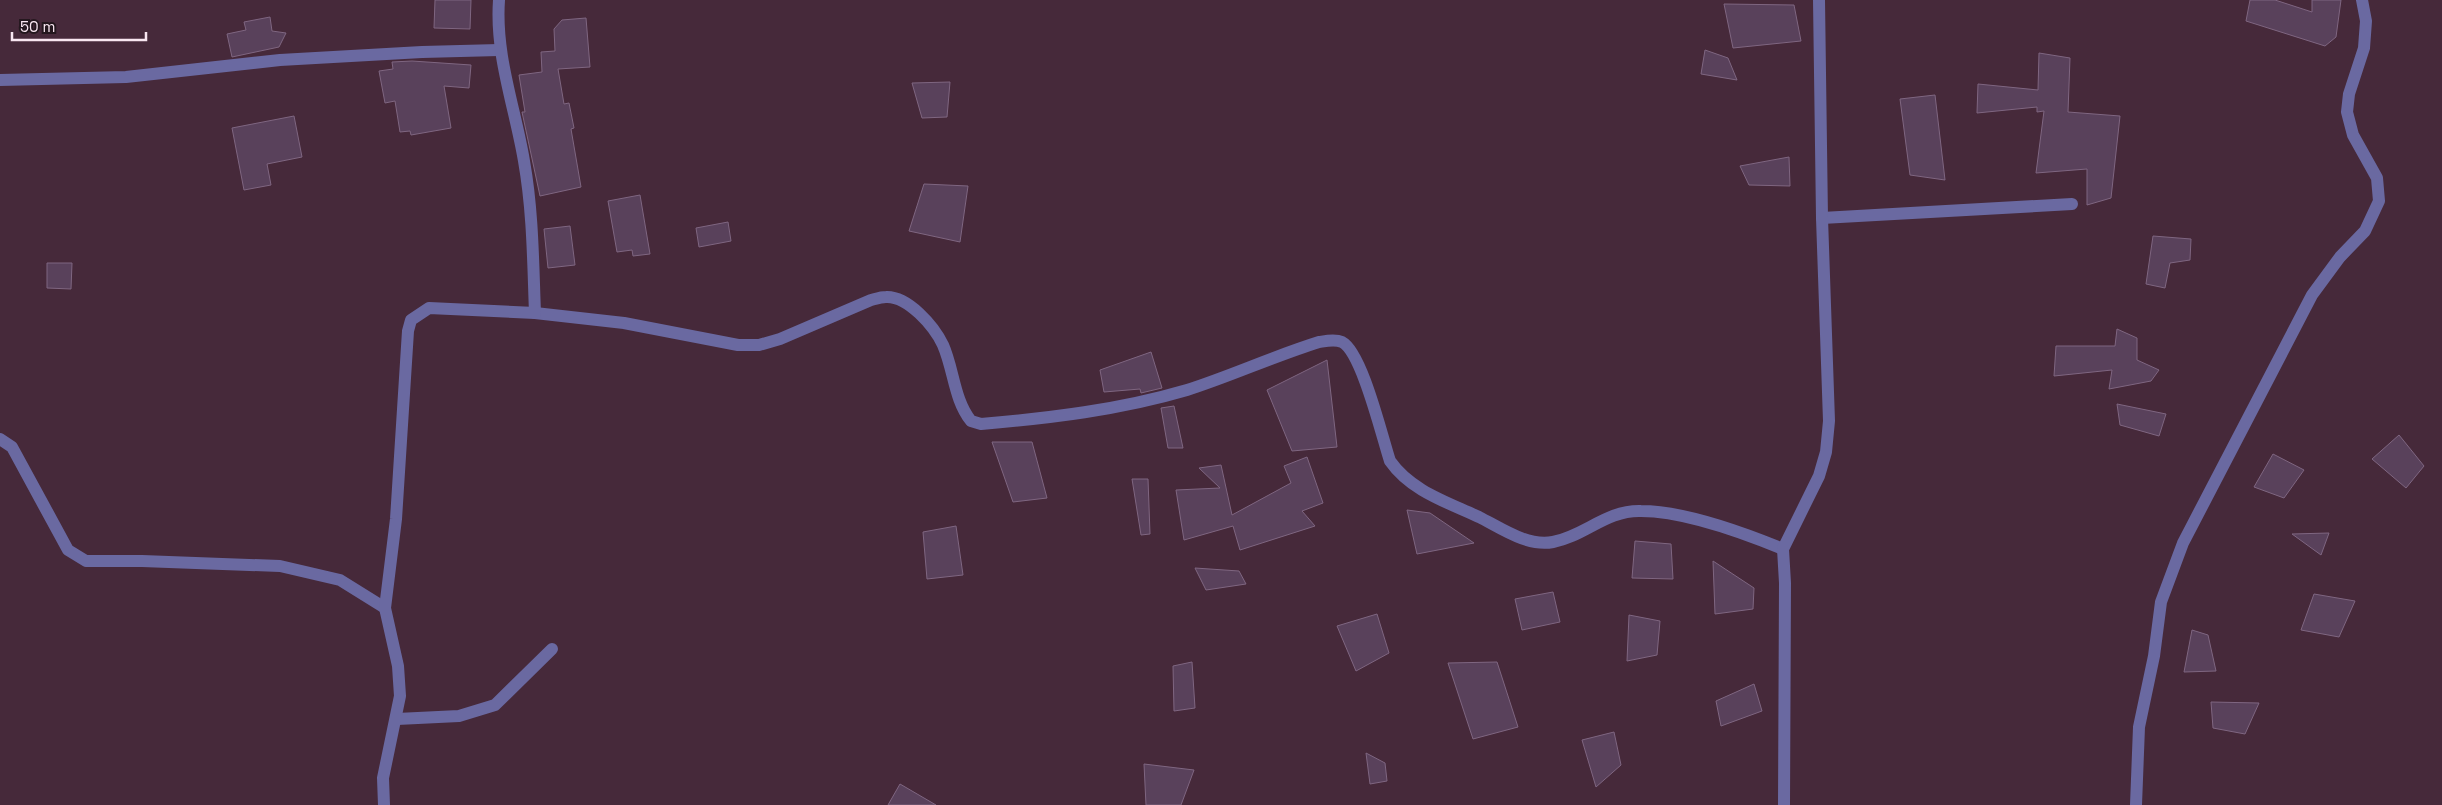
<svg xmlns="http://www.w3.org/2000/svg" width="2442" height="805" viewBox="0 0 2442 805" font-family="'Space Grotesk',sans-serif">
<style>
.building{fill:#59415b;stroke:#7f6681}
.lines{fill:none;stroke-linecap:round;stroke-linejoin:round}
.minor{stroke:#6a69a1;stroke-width:12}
</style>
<rect width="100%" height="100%" fill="#46293a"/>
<!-- building -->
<g class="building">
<path d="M435,0H471L470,29L434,28Z"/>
<path d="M2250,0H2275L2312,12V0H2341L2336,37L2325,46L2246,21Z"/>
<path d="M1724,4L1794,5L1801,41L1733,48Z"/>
<path d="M270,17L272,31L286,33L279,47L232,57L227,34L246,30L244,22Z"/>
<path d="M586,18L590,67L558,69L564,104L569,103L574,128L571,129L581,187L540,196L522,112H525L519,75L542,72L541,52L555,51L554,29L562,20Z"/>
<path d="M1705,50L1728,58L1737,80L1701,74Z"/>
<path d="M2039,53L2070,58L2068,112L2120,116L2111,198L2087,205V169L2036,173L2044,111L2037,112V107L1977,113L1978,84L2038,90Z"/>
<path d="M412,61L471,65L469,88L444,86L451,128L411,135L410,131L400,132L395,101L385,103L379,71L393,69L392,62Z"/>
<path d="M950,82L947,117L922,118L912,83Z"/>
<path d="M1935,95L1945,180L1910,175L1900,99Z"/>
<path d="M294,116L302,157L267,164L271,185L244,190L232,128Z"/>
<path d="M1789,157L1790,186L1749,185L1740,166Z"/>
<path d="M924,184L968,186L960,242L909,231Z"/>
<path d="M640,195L650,254L633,256L632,250L617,252L608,201Z"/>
<path d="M728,222L731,241L699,247L696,228Z"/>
<path d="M570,226L575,265L548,268L544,229Z"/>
<path d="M2153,236L2191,239L2190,260L2170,263L2165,288L2146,284Z"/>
<path d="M47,263H72L71,289L47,288Z"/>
<path d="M2117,329L2137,338V360L2159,370L2151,381L2109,389L2112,370L2054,376L2056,346H2115Z"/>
<path d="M1151,352L1162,388L1141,393L1140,389L1104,392L1100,370Z"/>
<path d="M1327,360L1337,447L1292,451L1267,390Z"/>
<path d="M2117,404L2166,414L2159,436L2120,425Z"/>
<path d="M1174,406L1183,448H1168L1161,408Z"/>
<path d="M2399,435L2424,466L2406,488L2372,459Z"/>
<path d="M992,442H1032L1047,498L1013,502Z"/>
<path d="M2273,454L2304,470L2284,498L2254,487Z"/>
<path d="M1307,457L1323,503L1302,511L1315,526L1240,550L1233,526L1184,540L1176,490L1220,488L1199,468L1221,465L1232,515L1291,483L1284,466Z"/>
<path d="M1132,479H1148L1150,534L1141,535Z"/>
<path d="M1407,510L1430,513L1474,543L1417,554Z"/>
<path d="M956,526L963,575L927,579L923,532Z"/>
<path d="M2329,533L2321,555L2292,534Z"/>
<path d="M1635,541L1671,544L1673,579L1632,578Z"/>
<path d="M1713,561L1754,588L1753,609L1715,614Z"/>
<path d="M1195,568L1239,571L1246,584L1206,590Z"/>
<path d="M1553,592L1560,622L1522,630L1515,599Z"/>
<path d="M2314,594L2355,601L2339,637L2301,630Z"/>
<path d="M1377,614L1389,653L1356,671L1337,626Z"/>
<path d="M1629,615L1660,621L1657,655L1627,661Z"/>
<path d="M2192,630L2208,635L2216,671L2184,672Z"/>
<path d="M1192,662L1195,708L1174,711L1173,666Z"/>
<path d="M1497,662L1518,727L1473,739L1448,663Z"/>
<path d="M1754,684L1762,711L1721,726L1716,701Z"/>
<path d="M2211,702L2259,703L2245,734L2213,728Z"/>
<path d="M1614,732L1621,765L1596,787L1582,740Z"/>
<path d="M1366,753L1385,763L1387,781L1370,784Z"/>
<path d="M1144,764L1194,770L1181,805H1146Z"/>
<path d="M900,784L936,805H888Z"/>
</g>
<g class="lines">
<!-- minor -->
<g class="minor">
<path d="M0,80L126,77L280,60L422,52L499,50"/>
<path d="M1822,218L2072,204"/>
<path d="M535,313L624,323L738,345H759L780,339L871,300C875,299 881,297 886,297C908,296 934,326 943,345C954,370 954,400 971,421L981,424C1050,418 1119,410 1187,390C1231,376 1274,356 1319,342C1326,341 1335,339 1342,342C1362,352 1382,437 1390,461C1411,491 1447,502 1479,517C1501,528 1527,547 1553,542C1585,536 1606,510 1641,511C1683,511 1744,533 1783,549"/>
<path d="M0,439L12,447L68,550L86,561H142L280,566L340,580L385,608"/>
<path d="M397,719L459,716L495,705L552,649"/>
<path d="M384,805L383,778L400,696L398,666L385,608L396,519L408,331L411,320L429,308L535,313C533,262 533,212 524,161C515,107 495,56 499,0"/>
<path d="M1784,805L1785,583L1783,549L1819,476L1826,452L1829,421L1822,218L1819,0"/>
<path d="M2136,805L2139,727L2154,656L2161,602L2183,543L2312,295L2340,257L2365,231L2379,201L2377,178L2353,135L2347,112L2349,94L2364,48L2366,21L2362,0"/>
</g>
</g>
<!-- scale -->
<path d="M12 32v8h134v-8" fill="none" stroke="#f9e6f1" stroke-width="2.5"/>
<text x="20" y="32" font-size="15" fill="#f9e6f1" stroke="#24171e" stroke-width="4" paint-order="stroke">50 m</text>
</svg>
